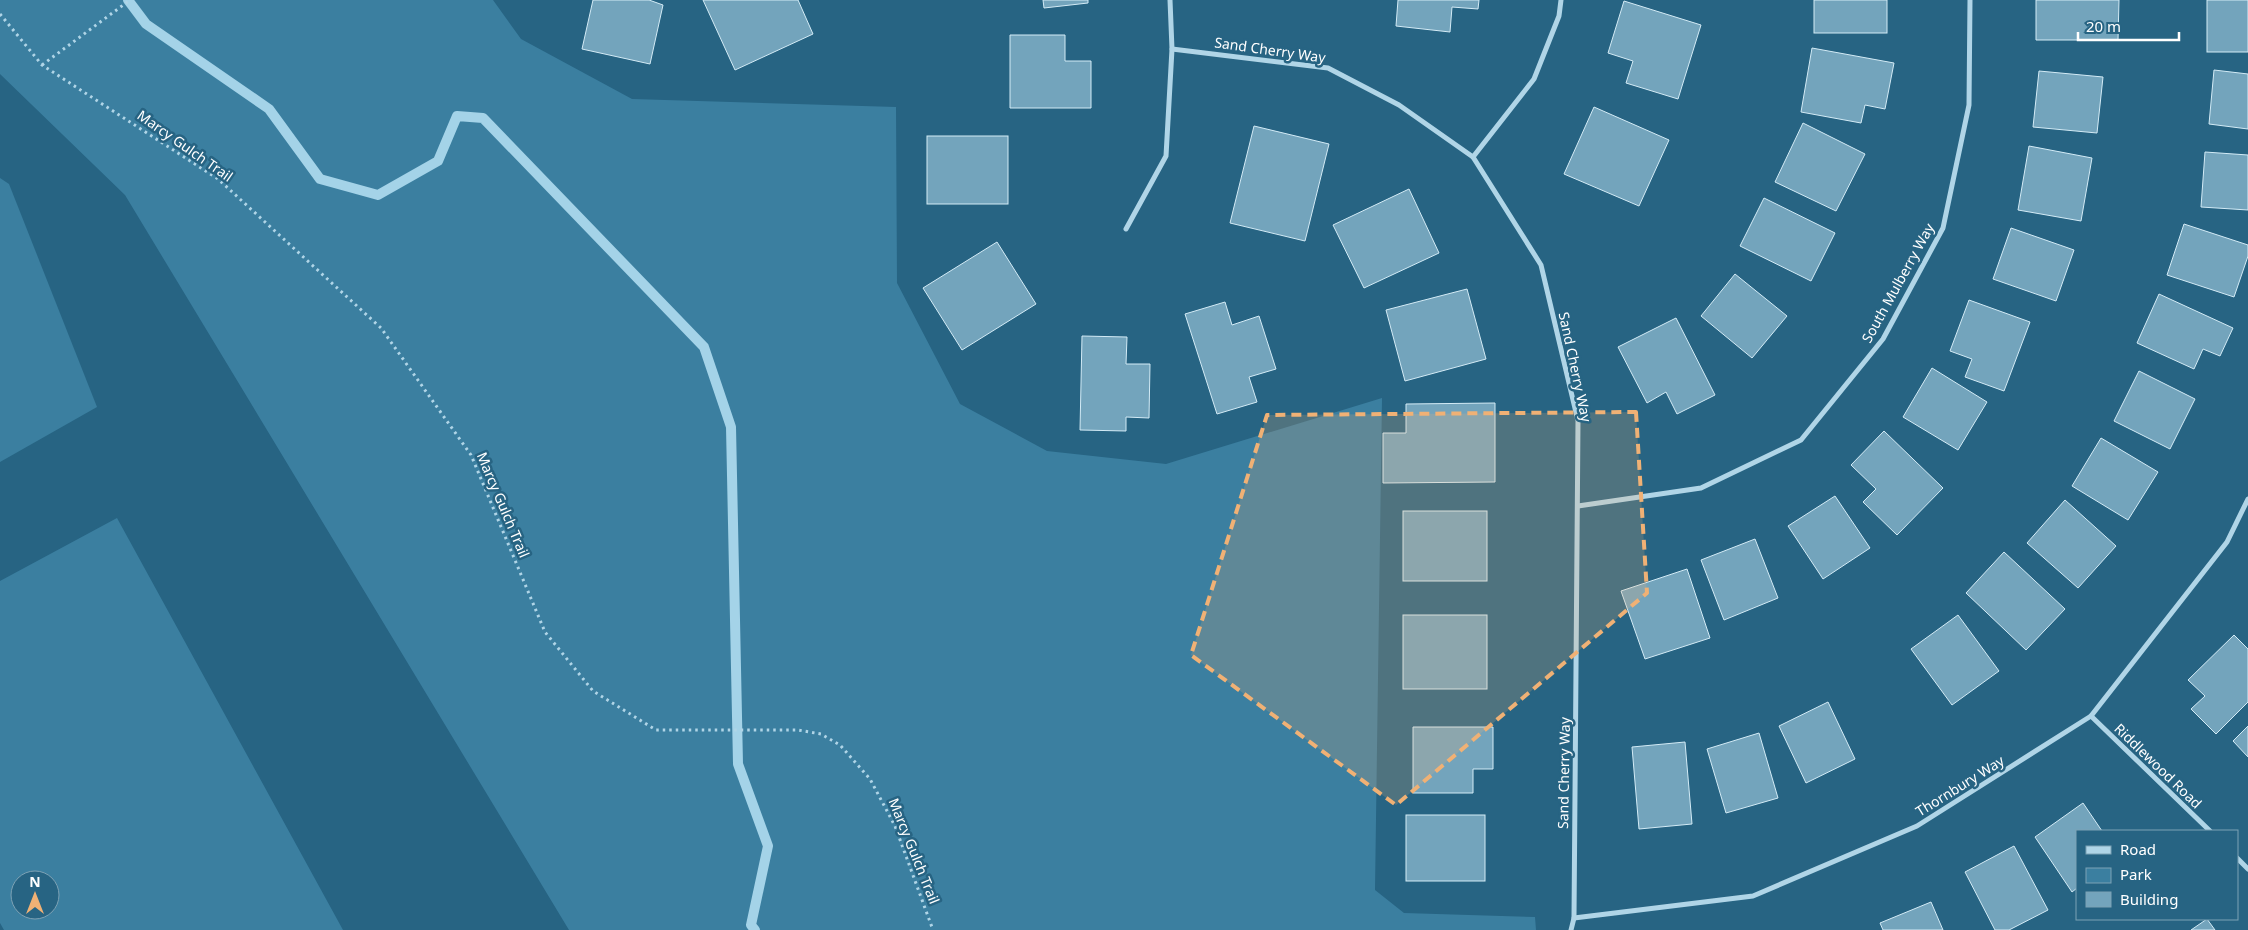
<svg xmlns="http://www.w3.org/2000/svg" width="2248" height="930" viewBox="0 0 2248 930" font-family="'Noto Sans',sans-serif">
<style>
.green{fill:#3b7fa0;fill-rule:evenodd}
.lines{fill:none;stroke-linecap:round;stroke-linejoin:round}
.stream{stroke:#a4d3e8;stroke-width:10}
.building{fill:#73a4bc;stroke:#d3ebf6}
.path{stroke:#b0d5e7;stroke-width:3;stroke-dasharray:2.5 4;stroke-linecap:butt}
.minor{stroke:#b0d5e7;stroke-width:5}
.marked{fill:#f0b175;fill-opacity:0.2;stroke:#f0b175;stroke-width:4;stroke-dasharray:10 6;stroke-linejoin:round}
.labels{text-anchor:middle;stroke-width:5;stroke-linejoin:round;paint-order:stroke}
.street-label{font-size:14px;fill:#fff;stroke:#276483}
</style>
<rect width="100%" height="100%" fill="#276483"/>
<!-- green -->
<g class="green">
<path d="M0,0H493L521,39L632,99L896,107L897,283L960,404L1047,451L1166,464L1382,398L1375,890L1404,913L1535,917L1536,930H569L125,195L0,74Z"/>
<path d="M0,178L9,184L97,407L0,462Z"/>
<path d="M117,518L343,930H4L0,923V581ZM20,880H50V910H20Z"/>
</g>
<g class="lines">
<!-- stream -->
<path class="stream" d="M128,0L146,24L269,109L320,179L378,195L438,161L457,116L483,118L704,347L731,427L738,764L768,846L751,925L755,930"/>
</g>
<!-- building -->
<g class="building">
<path d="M593,0H649L663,5L650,64L582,49Z"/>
<path d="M703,0H798L813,34L735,70Z"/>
<path d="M1043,0H1088V3L1044,8Z"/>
<path d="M1398,0H1479L1478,9L1452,7L1450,32L1396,26Z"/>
<rect x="1814" y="0" width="73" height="33"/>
<path d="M2036,0H2119L2118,40H2036Z"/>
<rect x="2207" y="0" width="41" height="52"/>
<path d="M1624,1L1701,25L1678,99L1626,83L1633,61L1608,53Z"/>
<path d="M1010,35H1065V61H1091V108H1010Z"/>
<path d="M1812,48L1894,63L1885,109L1865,105L1861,123L1801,112Z"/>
<path d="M2214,70L2248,74V129L2209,124Z"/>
<path d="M2039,71L2103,77L2097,133L2033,127Z"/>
<path d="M1594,107L1669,140L1639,206L1564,174Z"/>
<path d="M1803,123L1865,154L1836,211L1775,182Z"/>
<path d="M1254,126L1329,144L1305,241L1230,223Z"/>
<rect x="927" y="136" width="81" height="68"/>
<path d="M2029,146L2092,158L2081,221L2018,210Z"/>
<path d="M2205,152L2248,155V210L2201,207Z"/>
<path d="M1409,189L1439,253L1364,288L1333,225Z"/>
<path d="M1764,198L1835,233L1811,281L1740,246Z"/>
<path d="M2184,224L2248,245V256L2234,297L2167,275Z"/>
<path d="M2011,228L2074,250L2056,301L1993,279Z"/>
<path d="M997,242L1036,304L962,350L923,288Z"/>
<path d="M1735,274L1787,316L1752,358L1701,316Z"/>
<path d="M1467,289L1486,359L1405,381L1386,310Z"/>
<path d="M2159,294L2233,328L2220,356L2203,349L2194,369L2137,343Z"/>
<path d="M1969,300L2030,322L2004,391L1965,377L1972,359L1950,351Z"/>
<path d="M1225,302L1232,325L1259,316L1276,369L1249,377L1257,402L1217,414L1185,314Z"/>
<path d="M1676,318L1715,395L1677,414L1666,392L1647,403L1618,347Z"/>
<path d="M1082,336L1127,337L1126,364H1150L1149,418L1126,417V431L1080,430Z"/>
<path d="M1932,368L1987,402L1958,450L1903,417Z"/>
<path d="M2139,371L2195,399L2170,449L2114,421Z"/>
<path d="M1495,403V482L1383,483V433H1406V404Z"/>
<path d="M1884,431L1943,488L1897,535L1863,502L1876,489L1851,465Z"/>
<path d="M2101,438L2158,472L2128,520L2072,486Z"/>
<path d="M1835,496L1870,548L1823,579L1788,526Z"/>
<path d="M2065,500L2116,546L2078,588L2027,543Z"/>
<rect x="1403" y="511" width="84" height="70"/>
<path d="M1755,539L1778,598L1724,620L1701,560Z"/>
<path d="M2004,552L2065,609L2026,650L1966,593Z"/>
<path d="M1687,569L1710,638L1645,659L1621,591Z"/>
<rect x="1403" y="615" width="84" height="74"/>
<path d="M1958,615L1999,671L1952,705L1911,649Z"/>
<path d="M2234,635L2248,649V702L2216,734L2191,709L2205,696L2188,680Z"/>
<path d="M1828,702L1855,759L1806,783L1779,726Z"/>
<path d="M2248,726V757L2233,741Z"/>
<path d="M1413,727H1493V769H1473V793H1413Z"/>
<path d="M1759,733L1778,798L1726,813L1707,749Z"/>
<path d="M1685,742L1692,824L1639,829L1632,747Z"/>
<path d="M2083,803L2102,831H2077V888L2072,892L2035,837Z"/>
<rect x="1406" y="815" width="79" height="66"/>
<path d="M2014,846L2048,910L2009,930H1995L1965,872Z"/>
<path d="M1931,902L1943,930H1883L1880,923Z"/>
<path d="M2207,919L2215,930H2191Z"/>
</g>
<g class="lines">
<!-- path -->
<g class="path">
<path d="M0,14L42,65L218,179L381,328L471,455L545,632L593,691L656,730H798L821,734L840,745L870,779L895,826L933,930"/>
<path d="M42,65L130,0"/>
</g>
<!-- minor -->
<g class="minor">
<path d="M1172,49L1328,68L1399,105L1473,157L1541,265L1578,421L1574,918L1571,930"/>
<path d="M1473,157L1534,79L1559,16L1561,0"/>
<path d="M1126,229L1166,156L1172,49L1170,0"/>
<path d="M1578,506L1701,488L1801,440L1883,339L1943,228L1969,105L1970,0"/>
<path d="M2091,716L2210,831"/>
<path d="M2237,858L2248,869"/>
<path d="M1574,918L1753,896L1917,826L2091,716L2227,542L2248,499"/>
</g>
</g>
<!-- marked area -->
<path class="marked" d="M1636,412L1647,593L1396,805L1191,655L1267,415Z"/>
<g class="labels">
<!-- street labels -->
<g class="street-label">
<text transform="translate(1270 50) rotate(8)" y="5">Sand Cherry Way</text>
<text transform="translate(185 146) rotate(35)" y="5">Marcy Gulch Trail</text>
<text transform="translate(1898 283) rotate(-61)" y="5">South Mulberry Way</text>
<text transform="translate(1575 367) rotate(78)" y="5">Sand Cherry Way</text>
<text transform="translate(503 505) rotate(67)" y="5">Marcy Gulch Trail</text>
<text transform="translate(2158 766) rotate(44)" y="5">Riddlewood Road</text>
<text transform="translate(1564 773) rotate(-89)" y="5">Sand Cherry Way</text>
<text transform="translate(1960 786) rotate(-32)" y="5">Thornbury Way</text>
<text transform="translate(914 851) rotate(68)" y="5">Marcy Gulch Trail</text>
</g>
</g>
<!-- legend -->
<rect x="2076" y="830" width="162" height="90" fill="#276483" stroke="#7da2b5"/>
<rect x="2086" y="846" width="25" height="8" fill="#b0d5e7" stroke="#7da2b5"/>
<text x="2120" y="855" font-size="15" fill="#ffffff">Road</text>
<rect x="2086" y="868" width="25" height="15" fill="#3b7fa0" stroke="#7da2b5"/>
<text x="2120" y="880" font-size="15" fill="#ffffff">Park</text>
<rect x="2086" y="892" width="25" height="15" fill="#73a4bc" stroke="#7da2b5"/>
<text x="2120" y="905" font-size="15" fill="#ffffff">Building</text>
<!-- north arrow -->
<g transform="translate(35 895)"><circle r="24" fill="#276483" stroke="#7da2b5"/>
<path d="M0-4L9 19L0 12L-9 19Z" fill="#f0b175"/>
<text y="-8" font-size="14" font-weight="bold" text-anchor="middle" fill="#ffffff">N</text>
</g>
<!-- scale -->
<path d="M2078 32v8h101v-8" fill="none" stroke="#ffffff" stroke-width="2.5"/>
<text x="2086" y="32" font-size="15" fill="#ffffff" stroke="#276483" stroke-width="4" paint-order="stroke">20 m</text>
</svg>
